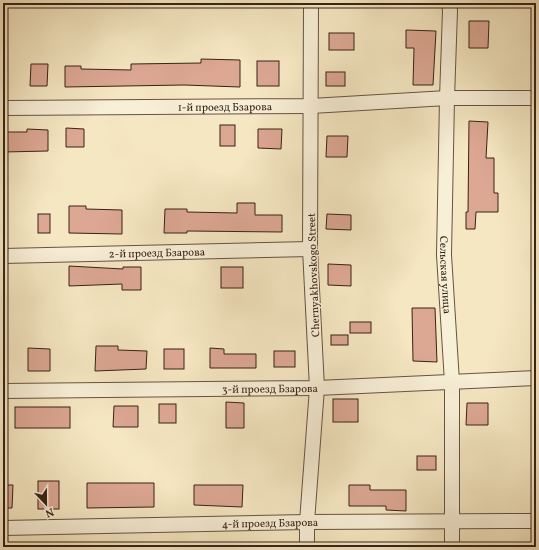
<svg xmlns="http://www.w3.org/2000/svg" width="539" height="550" viewBox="0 0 539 550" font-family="Vollkorn,serif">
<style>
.building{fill:#dca793;stroke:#382217}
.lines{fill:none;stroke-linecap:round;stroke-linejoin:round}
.street-casing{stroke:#675342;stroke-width:16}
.street{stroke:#f8efd7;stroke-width:14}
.labels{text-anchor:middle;stroke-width:3;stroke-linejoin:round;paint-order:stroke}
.street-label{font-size:11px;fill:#382217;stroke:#f8efd7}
</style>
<rect width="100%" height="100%" fill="#f5e7c2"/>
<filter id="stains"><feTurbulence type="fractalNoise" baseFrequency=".005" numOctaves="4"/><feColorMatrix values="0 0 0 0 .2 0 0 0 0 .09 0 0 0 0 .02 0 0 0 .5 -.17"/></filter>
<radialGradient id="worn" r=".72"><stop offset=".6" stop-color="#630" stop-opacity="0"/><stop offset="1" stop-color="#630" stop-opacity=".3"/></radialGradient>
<!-- building -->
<g class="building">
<path d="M469,21H489L488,48H469Z"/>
<path d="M406,30L436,31L433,85H413L414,48H406Z"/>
<rect x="329" y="33" width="25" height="17"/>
<path d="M201,59L240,60V87L184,85L65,87V66H81V69L131,70V64L201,63Z"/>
<rect x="257" y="61" width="22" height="25"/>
<path d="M31,64H48L47,86H30Z"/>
<rect x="326" y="72" width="19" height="14"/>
<path d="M469,121L488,122L486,158H494V193H498V212H476L475,229H466V212H468Z"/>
<rect x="220" y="125" width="15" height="21"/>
<path d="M66,128L84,129V147H66Z"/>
<path d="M27,129L48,130V151L3,152V132H27Z"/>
<path d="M258,129H282L281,149L258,148Z"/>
<path d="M327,136H348L347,157H326Z"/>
<path d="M237,203H255V215H282V232L187,231V233H164L165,209H187V212L237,213Z"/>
<path d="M69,206H86V209L122,210V234L69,233Z"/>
<rect x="38" y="214" width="12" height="19"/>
<path d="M327,214L351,215V230L326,229Z"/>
<path d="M328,264L351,265V286L328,285Z"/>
<path d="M69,266L123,269V267H141V290H122V284L69,286Z"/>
<rect x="221" y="267" width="22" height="21"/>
<path d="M412,308H435L437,362L413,361Z"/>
<rect x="350" y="322" width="21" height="11"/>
<rect x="331" y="335" width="17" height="10"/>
<path d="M96,346H118V350L147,351L146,369L95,371Z"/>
<path d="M28,348L50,349V371H28Z"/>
<path d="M210,348L224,349V354H256V368H210Z"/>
<rect x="164" y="349" width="20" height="20"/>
<rect x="274" y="351" width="21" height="16"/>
<rect x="333" y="399" width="25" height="23"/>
<path d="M226,402L244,403V428H226Z"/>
<path d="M467,403H488V425H466Z"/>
<rect x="159" y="404" width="17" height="19"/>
<path d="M114,406H138V427H113Z"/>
<rect x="15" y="407" width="55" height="21"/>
<rect x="417" y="456" width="19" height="14"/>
<rect x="38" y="481" width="21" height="28"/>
<path d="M87,483H154V507L87,508Z"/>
<path d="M3,485H13L12,508H3Z"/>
<path d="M194,485H243L242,507L194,505Z"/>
<path d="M349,485H370V490H406V511L386,510V506H349Z"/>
</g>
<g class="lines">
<defs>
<g id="street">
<path id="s1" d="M449,3L450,11L447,98L444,255L452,382V547"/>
<path id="s2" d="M3,108L311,106L447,98H536"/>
<path id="s3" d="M3,256L310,249"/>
<path id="s4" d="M3,391L317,388L536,378"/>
<path id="s5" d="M3,528L307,522L536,521"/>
<path d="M307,547V522L317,388L310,249L311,3"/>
</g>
</defs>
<!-- street casing -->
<use href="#street" class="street-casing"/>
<!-- street -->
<use href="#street" class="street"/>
</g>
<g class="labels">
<!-- street labels -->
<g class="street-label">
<text dy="4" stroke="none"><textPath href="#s2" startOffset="222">1-й проезд Бзарова</textPath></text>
<text dy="4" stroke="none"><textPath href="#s3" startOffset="154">2-й проезд Бзарова</textPath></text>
<text transform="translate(313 275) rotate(-92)" y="4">Chernyakhovskogo Street</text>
<text dy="4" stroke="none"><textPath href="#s1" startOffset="272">Сельская улица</textPath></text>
<text dy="4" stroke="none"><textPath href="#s4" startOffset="267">3-й проезд Бзарова</textPath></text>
<text dy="4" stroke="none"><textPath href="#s5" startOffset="267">4-й проезд Бзарова</textPath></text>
</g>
</g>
<!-- margin -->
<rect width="539" height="550" fill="none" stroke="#f5e7c2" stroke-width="16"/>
<rect x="4" y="4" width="531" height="542" fill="none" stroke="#382217" stroke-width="2"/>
<rect x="8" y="8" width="523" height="534" fill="none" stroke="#382217"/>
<!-- north arrow -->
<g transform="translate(46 504) rotate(158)" stroke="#f8efd7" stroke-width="3" paint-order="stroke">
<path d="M0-3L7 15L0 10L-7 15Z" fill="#382217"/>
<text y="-6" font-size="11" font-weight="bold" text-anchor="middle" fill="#382217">N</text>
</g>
<rect width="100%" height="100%" filter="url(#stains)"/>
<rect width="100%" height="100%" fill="url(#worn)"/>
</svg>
